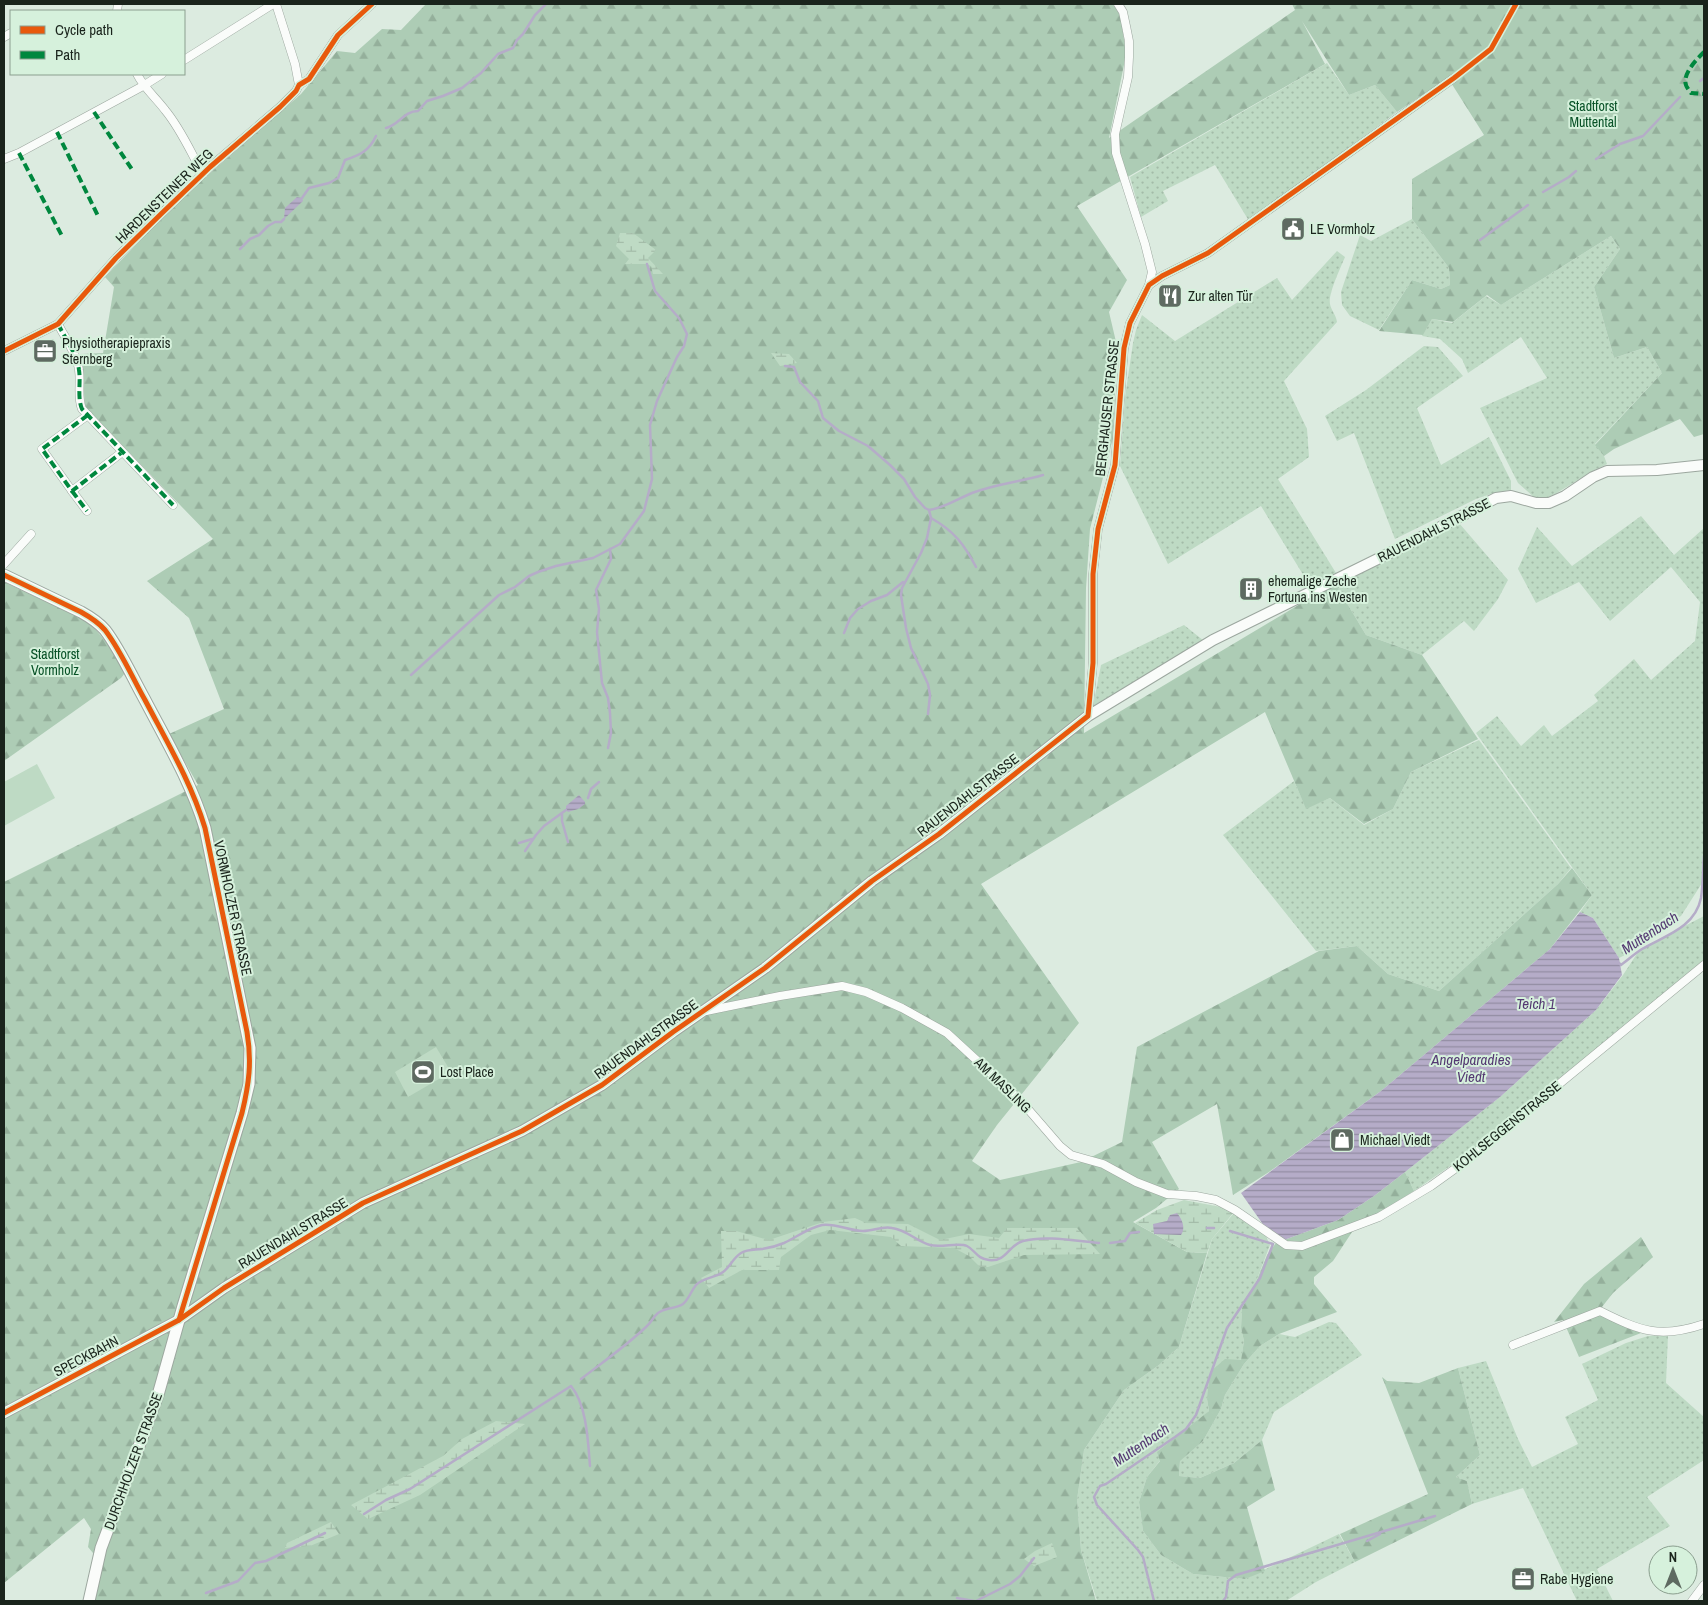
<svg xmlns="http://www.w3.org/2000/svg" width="1708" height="1605" viewBox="0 0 1708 1605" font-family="'Archivo Narrow',sans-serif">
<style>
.grass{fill:url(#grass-dots)}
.forest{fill:url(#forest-firs)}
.wetland{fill:url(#wetland-marsh)}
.park{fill:#bedac4}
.water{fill:url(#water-rules)}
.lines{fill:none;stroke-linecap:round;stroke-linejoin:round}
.stream{stroke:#b5acc8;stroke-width:2.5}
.minor-casing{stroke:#9ca79f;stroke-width:9}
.tertiary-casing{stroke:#9ca79f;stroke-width:12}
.secondary-casing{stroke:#9ca79f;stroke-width:13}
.minor{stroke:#fafcfa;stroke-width:8}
.tertiary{stroke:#fafcfa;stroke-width:10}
.secondary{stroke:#fafcfa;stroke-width:11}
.quiet{stroke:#00873e;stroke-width:4;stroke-dasharray:8 4;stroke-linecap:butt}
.cycleway-casing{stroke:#d6f1dc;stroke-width:8}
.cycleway{stroke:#e8590c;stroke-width:5}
.labels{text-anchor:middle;stroke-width:4;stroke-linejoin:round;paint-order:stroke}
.park-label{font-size:14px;fill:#085227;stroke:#d6f1dc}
.street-label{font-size:14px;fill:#1a241c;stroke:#d6f1dc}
.poi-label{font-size:14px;fill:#1a241c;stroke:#d6f1dc;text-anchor:start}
.water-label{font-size:15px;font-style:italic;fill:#543972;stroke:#d6f1dc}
</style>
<defs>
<pattern id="grass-dots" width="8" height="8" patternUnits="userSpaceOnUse" patternTransform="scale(1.25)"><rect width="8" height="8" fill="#bedac4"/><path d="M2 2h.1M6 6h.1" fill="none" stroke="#a3bba8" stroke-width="1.8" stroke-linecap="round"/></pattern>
<pattern id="forest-firs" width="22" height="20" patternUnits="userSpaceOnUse" patternTransform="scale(1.25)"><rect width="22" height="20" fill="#adccb5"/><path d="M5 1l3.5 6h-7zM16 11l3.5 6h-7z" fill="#94af9b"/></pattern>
<pattern id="wetland-marsh" width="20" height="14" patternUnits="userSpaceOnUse" patternTransform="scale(1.25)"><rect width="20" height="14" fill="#bedac4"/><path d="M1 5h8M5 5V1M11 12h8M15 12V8" fill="none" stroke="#a3bba8"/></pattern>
<pattern id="water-rules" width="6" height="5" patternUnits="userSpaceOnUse" patternTransform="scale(1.25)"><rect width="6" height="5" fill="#b5acc8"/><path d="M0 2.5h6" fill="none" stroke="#928ca2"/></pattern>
</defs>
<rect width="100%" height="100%" fill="#dcebe0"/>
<!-- grass -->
<g class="grass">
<path d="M1327,63L1349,95L1375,85L1397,112L1249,221L1215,165L1163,191L1168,201L1141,217L1130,177Z"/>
<path d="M1412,219L1449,268L1450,285L1441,289L1412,280L1379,330L1350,316L1342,305L1341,292L1360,235L1371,241Z"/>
<path d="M1611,236L1620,249L1594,287L1614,358L1647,347L1662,373L1595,444L1604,456L1607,464L1591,472L1555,494L1546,498H1535L1518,483L1480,408L1547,378L1521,337L1468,373L1462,359L1440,339L1422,336L1432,319L1452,323L1486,296L1501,305Z"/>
<path d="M1337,251L1345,257C1341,267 1328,294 1330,304C1331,310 1336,315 1337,322L1284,381L1307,429L1309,457L1278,479L1336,573L1310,586L1261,506L1168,564L1120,466L1125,397L1133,343L1136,330L1142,315L1175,341L1277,278L1292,300Z"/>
<path d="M1424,346L1438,347L1463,376L1417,408L1441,465L1489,437L1511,481V490L1494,493L1476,499L1395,539L1354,433L1337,441L1325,416L1366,390Z"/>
<path d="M1641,516L1674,555L1704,528V880L1681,916L1642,938L1629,953L1619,958L1593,918L1580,912L1592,895L1476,733L1497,716L1521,746L1544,725L1552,736L1598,701L1594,695L1634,659L1651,680L1695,641L1700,602L1671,567L1610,621L1579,582L1536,603L1518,569L1537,527L1572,566Z"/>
<path d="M1459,523L1508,580L1498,599L1474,631L1464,621L1422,655L1366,635L1336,585Z"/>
<path d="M1184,625L1204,641L1093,706L1101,665Z"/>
<path d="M1479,740L1571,868L1558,884L1439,991L1388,974L1357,946L1316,951L1223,835L1294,781L1306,808L1330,798L1364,825L1393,809L1411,772Z"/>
<path d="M1704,916V960L1482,1144L1414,1191L1405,1172L1500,1097L1596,1010L1623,975L1640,949Z"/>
<path d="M1234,1213L1264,1232L1270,1245L1254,1287L1242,1308L1241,1328L1244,1341L1241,1361L1207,1399L1209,1411L1207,1413L1180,1435L1147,1477L1139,1502L1143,1531L1161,1555L1193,1574L1245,1579L1339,1534L1355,1562L1316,1582L1286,1601H1097L1081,1550L1077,1500L1084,1450L1124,1390L1159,1365L1179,1347L1212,1239Z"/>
<path d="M1329,1322L1336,1323L1362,1355L1274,1412L1262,1440L1234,1463L1200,1478L1179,1476L1180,1460L1203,1441L1221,1409L1225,1395L1244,1364L1260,1346L1279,1334L1295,1337Z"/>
<path d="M1668,1335L1666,1383L1704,1417V1460L1647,1497L1670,1526L1597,1569L1613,1601H1577L1523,1488L1472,1504L1467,1481L1456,1477L1480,1455L1458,1368L1486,1361L1518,1439L1532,1467L1578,1444L1565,1417L1598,1400L1582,1364L1626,1343L1648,1336Z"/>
</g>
<!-- forest -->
<g class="forest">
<path d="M426,4H1113L1121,17L1126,55L1109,138L1295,10L1292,4H1704V434L1694,437L1680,419L1614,449L1604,456L1595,445L1662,373L1647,347L1614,358L1594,287L1620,249L1611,236L1501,305L1487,295L1453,322L1432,319L1423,335L1379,331L1412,280L1441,289L1450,285L1449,268L1412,219V179L1484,135L1448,78L1397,112L1375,85L1349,95L1302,21L1325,64L1077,206L1127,280L1109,312L1117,346L1113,438L1090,529L1086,588L1084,733L1305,601L1336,585L1366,635L1422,655L1478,739L1411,772L1393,809L1364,824L1330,798L1306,809L1265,712L981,884L1079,1023L997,1125L972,1161L1000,1180L1081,1162L1122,1142L1137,1047L1319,951L1357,946L1388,974L1439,991L1558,884L1572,868L1592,895L1550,949L1381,1091L1269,1172L1233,1195L1217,1104L1152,1142L1179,1189L1156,1208L1133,1222L1187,1252L1207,1253L1179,1347L1159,1365L1124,1390L1084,1450L1077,1500L1081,1550L1096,1601H94L104,1555L93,1553L88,1547L91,1529L84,1518L4,1583V882L198,785L169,734L224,709L189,618L147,581L213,539L85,407L81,354L103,353L114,287L105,277L178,201L301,94L337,51L355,53L382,29L401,30Z"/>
<path d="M4,582L89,622L108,644L125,673L121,678L4,761Z"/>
<path d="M1405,1172L1414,1191L1354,1229L1333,1261L1314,1277V1284L1337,1312L1279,1334L1260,1346L1244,1364L1225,1395L1221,1409L1203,1441L1180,1461L1179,1476L1200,1478L1234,1463L1262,1440L1275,1490L1247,1507L1265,1571L1245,1579L1193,1574L1161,1555L1143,1531L1139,1502L1147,1477L1160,1461L1157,1452L1209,1411L1207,1399L1210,1372L1225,1359L1241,1360L1244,1341L1241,1328L1242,1308L1254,1287L1267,1255L1276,1243L1338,1220L1374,1196Z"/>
<path d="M1641,1237L1653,1257L1613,1293L1598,1312L1641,1333L1579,1357L1563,1320L1554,1322L1584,1284Z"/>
<path d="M1458,1368L1480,1455L1456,1477L1467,1481L1472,1504L1355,1562L1340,1534L1428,1494L1382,1377L1387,1381L1419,1383Z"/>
</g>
<!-- wetland -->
<g class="wetland">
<path d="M620,233H633L656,250L648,258L663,274H653L651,266L647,264H625L629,259L616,246Z"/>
<path d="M771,353L789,354L797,363L780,366Z"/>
<path d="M1184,1200L1221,1207L1234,1212L1212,1239L1207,1253L1187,1252L1135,1223L1157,1210Z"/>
<path d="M855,1218L866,1223L908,1224L940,1240L969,1234L999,1238L1007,1228H1077L1100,1254L1024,1255L988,1267H980L969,1256L954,1248L901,1246L891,1237L830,1230L811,1235L781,1257L779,1270H742L709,1288L701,1278L722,1267L721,1231H736L769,1240L823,1222Z"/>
<path d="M496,1421L525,1424L420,1495L368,1519L351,1505L443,1456L462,1439Z"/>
<path d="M331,1522L339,1534L310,1546L285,1548L287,1543Z"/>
<path d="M1052,1543L1057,1557L1034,1566L1024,1559L1035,1551Z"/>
</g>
<!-- park -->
<g class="park">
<path d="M37,764L55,798L4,826V782Z"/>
<path d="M436,1047L451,1072L408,1097L395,1072Z"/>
</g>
<!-- water -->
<g class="water">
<path d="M297,197L302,198L303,201L284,219L285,208Z"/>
<path d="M579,795L585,802V804L578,809L568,812L566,810V806Z"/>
<path d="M1580,912L1593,918L1619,958L1622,975L1596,1010L1500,1097L1405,1172L1374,1196L1338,1220L1276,1243L1241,1193L1381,1091L1550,949Z"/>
<path d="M1177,1213C1182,1219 1186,1228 1181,1235L1154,1234L1153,1224L1167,1221L1170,1215Z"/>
</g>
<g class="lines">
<!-- stream -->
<g class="stream">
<path d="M1700,81L1704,78"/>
<path d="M386,128C399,125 404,111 418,111L427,101L443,96L462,88L481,73L498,54L513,48L517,40L523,34L535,15L546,4"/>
<path d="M1596,159L1620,144L1643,136L1680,97"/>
<path d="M1543,192L1569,177L1576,171"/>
<path d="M302,198L309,188L329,183L338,178L345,160C360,155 369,151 376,136"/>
<path d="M1480,240L1528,205"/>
<path d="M240,249L250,239L259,235L268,226L275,222H281L284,219"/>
<path d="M785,366L794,367L800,382L818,401L823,418L839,431L868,446L890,465L904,479L915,497L925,508L929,510L931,518L927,538L921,553L902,588L901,595L906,628L911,648L928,684L930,695L928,714"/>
<path d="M929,510C944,508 957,499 972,493C995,484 1019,482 1043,475"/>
<path d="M931,518C954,531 964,544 976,567"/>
<path d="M844,633L850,618L858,609L871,601L887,595L903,582"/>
<path d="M411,675L499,595L515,587L529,576L538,572L556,566L593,558L620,544L644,511L652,479L650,425L657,401L677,357L684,346L687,334L679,318L655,291L647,264"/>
<path d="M608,748L611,733L610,713L608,698L602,683L597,632L599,609L596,590L611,559L610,549"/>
<path d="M588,798L591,789L599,782"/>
<path d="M562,814V821L568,842"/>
<path d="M519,843L532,839"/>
<path d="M525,851L536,835L544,826L566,810"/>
<path d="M1619,963L1621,965C1628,960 1634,954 1642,949C1664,936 1695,928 1701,898C1703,885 1703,870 1704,856"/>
<path d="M1207,1228H1214"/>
<path d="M1110,1243L1125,1241L1130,1233L1139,1232"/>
<path d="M581,1379C603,1362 626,1346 646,1327C651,1323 653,1317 658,1313C666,1307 676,1309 683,1304C689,1299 691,1291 696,1285C702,1278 715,1278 723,1272C730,1267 733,1258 741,1253C748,1249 754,1250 762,1249C770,1248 777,1246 784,1243C797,1237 808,1228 822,1225C836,1223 849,1231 863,1231C873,1231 882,1226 892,1228C907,1230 916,1241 930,1245C941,1248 959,1242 967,1246C975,1250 977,1259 989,1260C1007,1262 1008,1245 1023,1241C1045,1235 1076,1241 1099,1243"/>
<path d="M364,1514L386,1500L410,1489L571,1386C587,1405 588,1442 590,1466"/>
<path d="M1367,1541L1380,1534"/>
<path d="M206,1593L238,1581L255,1563L266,1561L325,1533"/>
<path d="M957,1598L974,1601"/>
<path d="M976,1601L1010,1584L1020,1576L1034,1558"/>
<path d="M1154,1601L1143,1557L1138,1550L1097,1505L1094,1497L1100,1486L1106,1484L1175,1437L1186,1429L1196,1415L1227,1328L1260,1278L1273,1244L1230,1231"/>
<path d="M1223,1601L1226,1597L1228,1581L1236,1575L1435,1516"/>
</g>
<defs>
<g id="minor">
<path d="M276,4L295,64L299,85"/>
<path d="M117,11L118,4"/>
<path d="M4,37L11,33"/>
<path d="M184,60L273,4"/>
<path d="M137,74C144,88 156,98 165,110C181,129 191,153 203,174"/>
<path d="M4,159L19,153L143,86L162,74"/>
<path d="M1149,285L1162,276L1208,253L1454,78"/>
<path d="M58,324C65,338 77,354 79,370C81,383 77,397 82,409L173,505"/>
<path d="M4,351L58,324L116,258L161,214L210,167L280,107L296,91L299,85L309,79L338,35L372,4"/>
<path d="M88,415L42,449L72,491L121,453"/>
<path d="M72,491L87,511"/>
<path d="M4,564L31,534"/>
<path d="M1088,716L1093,663V574L1098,529L1115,465L1124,348L1130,323L1149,285L1152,272L1145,244L1116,153L1115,134L1128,77L1129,57V41L1126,26L1123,12L1118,4"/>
<path d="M706,1011L780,996L842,986L866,992L902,1008L947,1033L1021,1101L1060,1146L1071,1155L1103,1164L1136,1182L1167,1194L1196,1196L1216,1200L1235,1210L1286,1245L1302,1246L1379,1217L1431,1186L1463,1163L1704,965"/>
<path d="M1513,1345L1600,1311C1640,1331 1660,1339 1704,1324"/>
<path d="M1692,1601L1704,1585"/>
</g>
<path id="tertiary" d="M4,1413L179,1320L224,1288L363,1203L522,1131L602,1085L673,1032L765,968L872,881L939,834L1088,716L1213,640L1402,547L1496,498L1511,496L1536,503H1549L1565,496L1593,477L1607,471L1657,470L1704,465"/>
<path id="secondary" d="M4,575L81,612C90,617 98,622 105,630C121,651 132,677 145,700C167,742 191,782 205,828L250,1048L249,1084L242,1113L183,1306L158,1395L101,1548L89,1601"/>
</defs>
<!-- minor casing -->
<use href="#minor" class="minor-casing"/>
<!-- tertiary casing -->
<use href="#tertiary" class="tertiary-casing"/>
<!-- secondary casing -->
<use href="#secondary" class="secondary-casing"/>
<!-- minor -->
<use href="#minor" class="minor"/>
<!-- tertiary -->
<use href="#tertiary" class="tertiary"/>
<!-- secondary -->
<use href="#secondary" class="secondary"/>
<!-- quiet -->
<g class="quiet">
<path d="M1704,52C1697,59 1682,74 1686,85C1686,86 1690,92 1691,93L1704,94"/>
<path d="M94,112L133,171"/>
<path d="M57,132L98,216"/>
<path d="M19,153L63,238"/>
<path d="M58,324C65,338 77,354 79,370C81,383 77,397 82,409L173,505"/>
<path d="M88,415L42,449L72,491L121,453"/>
<path d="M72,491L87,511"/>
</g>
<defs>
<g id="cycleway">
<path d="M4,351L58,324L116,258L161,214L210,167L280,107L296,91L299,85L309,79L338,35L372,4"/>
<path d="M4,575L81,612C90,617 98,622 105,630C121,651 132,677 145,700C167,742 191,782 205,828L247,1032C252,1062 249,1084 242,1113L179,1320"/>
<path d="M4,1413L179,1320L224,1288L363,1203L522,1131L602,1085L673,1032L765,968L872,881L939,834L1088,716L1093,663V574L1098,529L1115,465L1124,348L1130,323L1149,285L1162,276L1208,253L1454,78L1491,49L1516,4"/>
</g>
</defs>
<!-- cycleway casing -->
<use href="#cycleway" class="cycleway-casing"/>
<!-- cycleway -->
<use href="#cycleway" class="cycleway"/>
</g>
<!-- icons -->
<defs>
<symbol id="civic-square" viewBox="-11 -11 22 22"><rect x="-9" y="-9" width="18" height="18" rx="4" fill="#5e6a61" stroke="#d6f1dc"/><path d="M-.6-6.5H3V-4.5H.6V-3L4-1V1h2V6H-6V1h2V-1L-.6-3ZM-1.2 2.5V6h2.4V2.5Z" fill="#fff"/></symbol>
<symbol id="restaurant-square" viewBox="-11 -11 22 22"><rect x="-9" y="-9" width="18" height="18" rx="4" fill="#5e6a61" stroke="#d6f1dc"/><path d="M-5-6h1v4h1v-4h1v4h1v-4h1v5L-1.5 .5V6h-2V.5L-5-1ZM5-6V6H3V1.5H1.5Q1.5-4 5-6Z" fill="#fff"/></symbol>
<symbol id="office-square" viewBox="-11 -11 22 22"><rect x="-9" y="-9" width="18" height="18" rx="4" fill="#5e6a61" stroke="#d6f1dc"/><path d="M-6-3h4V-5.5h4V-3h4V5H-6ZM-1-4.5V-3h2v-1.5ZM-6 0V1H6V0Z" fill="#fff"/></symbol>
<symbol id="building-square" viewBox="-11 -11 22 22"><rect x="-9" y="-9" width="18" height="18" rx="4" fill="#5e6a61" stroke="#d6f1dc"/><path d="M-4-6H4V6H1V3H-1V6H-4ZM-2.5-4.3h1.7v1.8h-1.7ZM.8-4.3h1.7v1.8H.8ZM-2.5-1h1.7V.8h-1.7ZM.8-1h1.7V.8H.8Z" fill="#fff"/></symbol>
<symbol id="stadium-square" viewBox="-11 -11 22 22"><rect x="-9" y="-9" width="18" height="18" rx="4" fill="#5e6a61" stroke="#d6f1dc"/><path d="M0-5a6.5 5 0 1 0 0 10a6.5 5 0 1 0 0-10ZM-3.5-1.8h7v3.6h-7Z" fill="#fff"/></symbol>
<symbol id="shop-square" viewBox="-11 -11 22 22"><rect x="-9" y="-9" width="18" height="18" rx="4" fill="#5e6a61" stroke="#d6f1dc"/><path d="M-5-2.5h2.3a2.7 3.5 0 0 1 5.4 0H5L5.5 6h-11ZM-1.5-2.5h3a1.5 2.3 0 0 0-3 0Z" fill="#fff"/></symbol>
</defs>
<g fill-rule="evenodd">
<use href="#civic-square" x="1279" y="215" width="28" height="28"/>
<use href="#restaurant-square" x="1156" y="282" width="28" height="28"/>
<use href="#office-square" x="31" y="337" width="28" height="28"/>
<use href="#building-square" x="1237" y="575" width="28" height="28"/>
<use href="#stadium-square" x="409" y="1058" width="28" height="28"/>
<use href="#shop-square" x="1328" y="1126" width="28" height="28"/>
<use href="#office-square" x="1509" y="1565" width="28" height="28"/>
</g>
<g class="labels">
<!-- park labels -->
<g class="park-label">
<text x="1593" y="111">Stadtforst<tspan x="1593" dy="16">Muttental</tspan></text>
<text x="55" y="659">Stadtforst<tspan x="55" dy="16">Vormholz</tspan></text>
</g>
<!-- street labels -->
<g class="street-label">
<text transform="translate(164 196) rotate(-44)" y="5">HARDENSTEINER WEG</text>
<text transform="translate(1107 408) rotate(-84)" y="5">BERGHAUSER STRASSE</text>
<text transform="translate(1434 530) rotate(-27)" y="5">RAUENDAHLSTRASSE</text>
<text transform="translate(968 795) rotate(-38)" y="5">RAUENDAHLSTRASSE</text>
<text transform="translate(233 908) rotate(78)" y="5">VORMHOLZER STRASSE</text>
<text transform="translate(646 1039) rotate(-36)" y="5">RAUENDAHLSTRASSE</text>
<text transform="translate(1003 1085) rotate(44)" y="5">AM MASLING</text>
<text transform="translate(1507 1126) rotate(-39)" y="5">KOHLSEGGENSTRASSE</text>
<text transform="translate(293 1233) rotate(-31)" y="5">RAUENDAHLSTRASSE</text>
<text transform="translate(86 1356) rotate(-28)" y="5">SPECKBAHN</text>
<text transform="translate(133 1461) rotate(-70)" y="5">DURCHHOLZER STRASSE</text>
</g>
<!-- poi labels -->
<g class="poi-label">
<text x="1310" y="234">LE Vormholz</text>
<text x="1188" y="301">Zur alten Tür</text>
<text x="62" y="348">Physiotherapiepraxis<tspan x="62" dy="16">Sternberg</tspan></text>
<text x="1268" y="586">ehemalige Zeche<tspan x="1268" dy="16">Fortuna ins Westen</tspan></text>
<text x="440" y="1077">Lost Place</text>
<text x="1360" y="1145">Michael Viedt</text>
<text x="1540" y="1584">Rabe Hygiene</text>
</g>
<!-- water labels -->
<g class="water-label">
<text transform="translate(1650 933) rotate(-33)" y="5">Muttenbach</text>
<text x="1536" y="1009">Teich 1</text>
<text x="1471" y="1065">Angelparadies<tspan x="1471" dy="17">Viedt</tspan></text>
<text transform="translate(1141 1445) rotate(-34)" y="5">Muttenbach</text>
</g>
</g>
<!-- border -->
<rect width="1708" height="1605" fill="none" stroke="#1a241c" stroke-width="10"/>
<!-- legend -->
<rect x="10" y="10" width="175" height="65" fill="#d6f1dc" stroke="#8b9f8f"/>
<rect x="20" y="26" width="25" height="8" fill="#e8590c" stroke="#8b9f8f"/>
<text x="55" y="35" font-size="15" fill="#1a241c">Cycle path</text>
<rect x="20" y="51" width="25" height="8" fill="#00873e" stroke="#8b9f8f"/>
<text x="55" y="60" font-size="15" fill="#1a241c">Path</text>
<!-- north arrow -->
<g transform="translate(1673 1570)"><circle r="24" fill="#d6f1dc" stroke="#8b9f8f"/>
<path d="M0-4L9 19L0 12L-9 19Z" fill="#5e6a61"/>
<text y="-8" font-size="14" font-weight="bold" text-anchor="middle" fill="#1a241c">N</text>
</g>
</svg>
